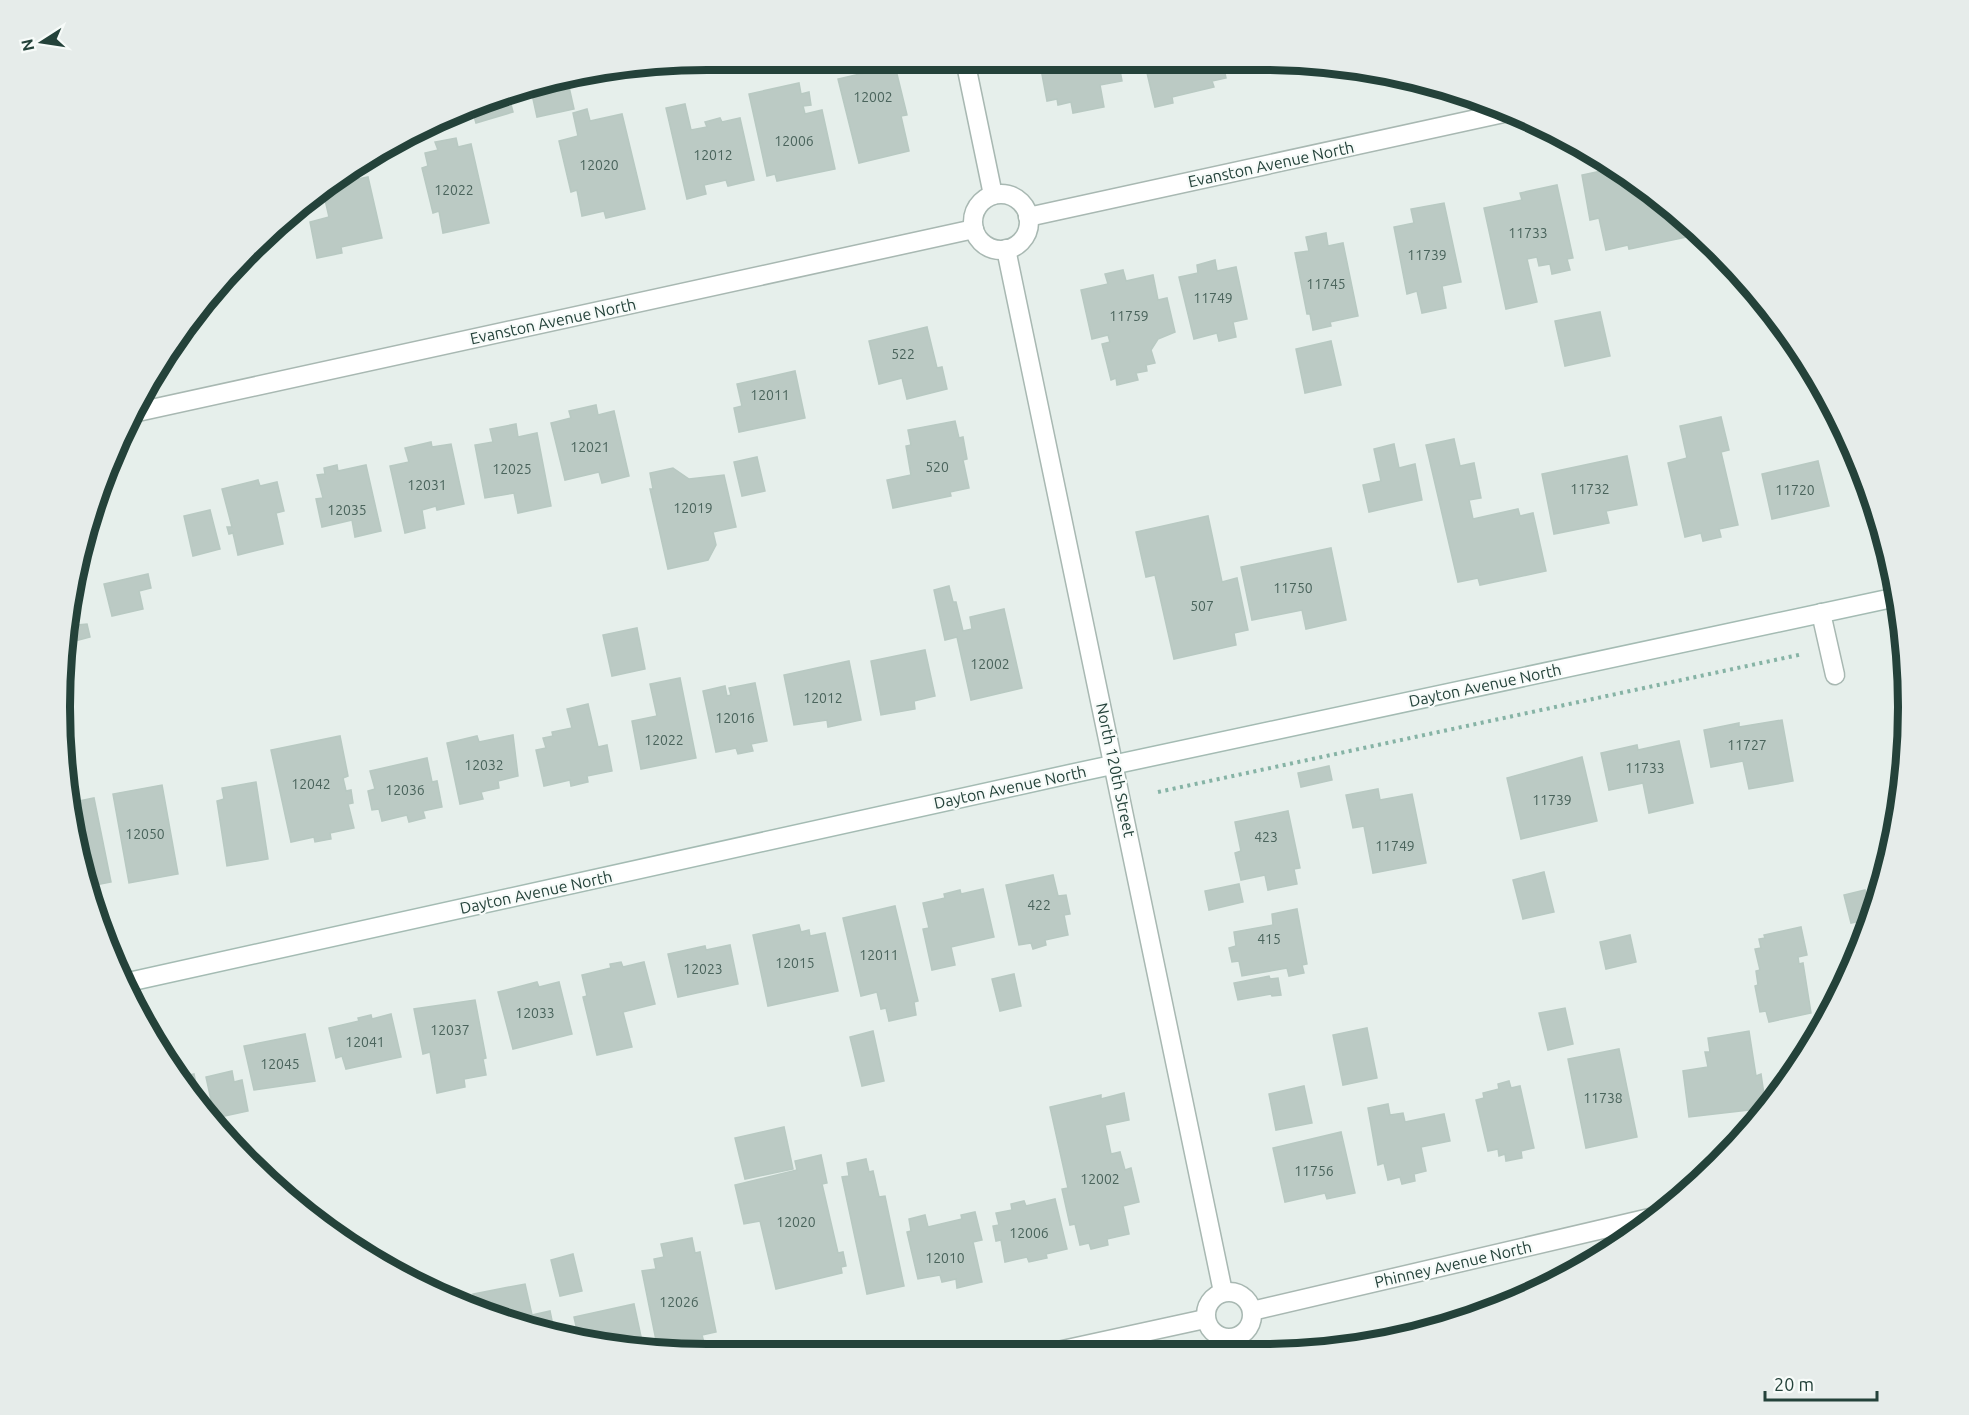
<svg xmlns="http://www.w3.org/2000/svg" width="1969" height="1415" viewBox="0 0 1969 1415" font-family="Ubuntu,sans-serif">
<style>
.building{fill:#bbcac4;stroke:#b8c9c2;stroke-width:1.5}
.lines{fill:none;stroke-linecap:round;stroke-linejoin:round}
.lane-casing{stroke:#a8b8b2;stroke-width:21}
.street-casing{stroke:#a8b8b2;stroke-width:21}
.secondary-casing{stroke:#a4bbb3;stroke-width:21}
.path{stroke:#86b3a5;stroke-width:4;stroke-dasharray:3 4.5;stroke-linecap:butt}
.lane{stroke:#fff;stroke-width:18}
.street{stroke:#fff;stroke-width:18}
.secondary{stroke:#fff;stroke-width:18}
.labels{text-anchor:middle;stroke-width:4.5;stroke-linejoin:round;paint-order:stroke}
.number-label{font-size:14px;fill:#4a645c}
.street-label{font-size:16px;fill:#24423a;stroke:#f7fbf9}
.rim{fill:none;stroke:#24423a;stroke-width:8}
</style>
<rect width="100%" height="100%" fill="#e6efeb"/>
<!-- building -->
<g class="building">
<path d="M1047,60H1118L1122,81L1100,85L1104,107L1073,113L1071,102L1058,105L1057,99L1047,101L1041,69L1049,67Z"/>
<path d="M1144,60H1222L1226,78L1212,81L1214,87L1172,97L1173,103L1155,107Z"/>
<path d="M895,66L907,115L901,116L909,151L859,163L838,79Z"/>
<path d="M567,78L574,109L537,117L530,85Z"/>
<path d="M799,83L801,94L809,92L811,105L803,106L805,114L822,110L835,169L777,181L775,174L767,176L749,94Z"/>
<path d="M508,93L513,112L476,123L471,106Z"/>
<path d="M685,104L691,130L707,127L705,122L720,118L722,122L740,118L754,180L728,186L726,180L704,185L706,194L687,199L666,108Z"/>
<path d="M587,109L590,121L622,114L645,209L606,218L604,211L582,216L577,190L571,192L559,141L578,136L573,113Z"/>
<path d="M456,138L458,147L471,144L489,223L443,233L439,211L433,213L422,168L428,166L425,153L438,150L435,142Z"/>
<path d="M1615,168L1683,217L1687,237L1629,249L1628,245L1606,250L1599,218L1590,220L1582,175Z"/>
<path d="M368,177L382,238L341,247L342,253L317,258L310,222L329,217L323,191L329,185Z"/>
<path d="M1557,185L1573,258L1567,259L1570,270L1552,274L1550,264L1539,266L1537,257L1527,259L1537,302L1506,309L1484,208L1522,200L1520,193Z"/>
<path d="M1444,203L1461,282L1442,286L1446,308L1422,313L1417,291L1407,294L1394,227L1414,223L1411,209Z"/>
<path d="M1326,233L1328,246L1343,243L1358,316L1330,322L1331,326L1313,330L1310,314H1307L1295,253L1309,251L1306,237Z"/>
<path d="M1215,260L1217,271L1236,267L1247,319L1233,322L1236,337L1219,341L1217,333L1194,339L1179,277L1198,273L1197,265Z"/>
<path d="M1123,270L1126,281L1153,275L1158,300L1167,298L1175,332L1158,339L1151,350L1155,363L1146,365L1147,371L1136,373L1138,380L1117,385L1116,378L1111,380L1102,344L1110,342L1108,335L1092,339L1081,290L1108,284L1105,274Z"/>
<path d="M1600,312L1610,356L1565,366L1555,321Z"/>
<path d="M927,327L937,368L942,367L947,389L907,399L902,378L879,384L869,341Z"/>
<path d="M1331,341L1341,385L1305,393L1296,349Z"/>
<path d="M795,371L805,418L739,432L734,408L742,406L737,384Z"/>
<path d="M596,405L598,415L614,411L629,476L602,483L599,472L565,480L551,423L571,418L569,411Z"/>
<path d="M1721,417L1729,450L1721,452L1738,525L1719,529L1721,537L1703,541L1701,533L1685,537L1668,463L1687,458L1680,426Z"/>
<path d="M955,421L959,438L963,437L967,459L963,460L969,488L950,492L951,496L893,508L887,480L911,475L906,446L911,445L908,430Z"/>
<path d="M516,424L518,437L537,433L551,506L518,513L514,493L485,498L475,445L493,442L490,429Z"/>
<path d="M1454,439L1460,466L1474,463L1481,498L1469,500L1473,519L1518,509L1520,516L1533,513L1546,571L1480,585L1478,578L1458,582L1426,445Z"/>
<path d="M431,442L432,447L451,444L464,504L437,510L436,506L422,510L425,528L405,533L390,466L409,462L405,448Z"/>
<path d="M1394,444L1399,468L1415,464L1422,500L1369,512L1363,485L1381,481L1374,449Z"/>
<path d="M1627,456L1637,505L1606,511L1609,523L1554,534L1542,474Z"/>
<path d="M757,457L765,491L742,496L734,462Z"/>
<path d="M1818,461L1829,506L1772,519L1762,474Z"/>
<path d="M337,465L338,471L366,465L381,531L355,537L352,520L322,527L316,499L323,498L317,475L325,474L324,468Z"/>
<path d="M673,468L689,479L724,475L736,527L713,532L716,545L708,560L668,569L650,489H653L650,473Z"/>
<path d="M258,480L260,486L277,482L284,511L276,513L283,544L238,555L233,533L229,534L227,527H232L222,489Z"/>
<path d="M210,510L220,549L193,556L184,516Z"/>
<path d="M1208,516L1222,582L1237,578L1248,630L1234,633L1236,645L1174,659L1155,575L1146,577L1136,532Z"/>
<path d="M1331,548L1346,620L1306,629L1302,610L1252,620L1241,567Z"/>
<path d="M148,574L151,588L139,591L143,609L112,616L104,584Z"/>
<path d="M949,586L953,602H956L963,631L972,629L970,617L1004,609L1022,688L971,700L957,637L945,640L934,590Z"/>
<path d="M87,624L90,637L75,641L76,645L69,647L72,659L66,660V626Z"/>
<path d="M637,628L645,669L612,676L603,635Z"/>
<path d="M925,650L935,696L914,701L915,709L881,715L871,661Z"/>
<path d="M849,661L861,720L828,727L827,720L794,725L784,675Z"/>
<path d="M680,678L696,758L641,769L632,721L657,716L650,684Z"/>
<path d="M755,683L767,741L751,744L753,751L738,754L736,748L716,752L703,691L725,686L727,696L731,695L729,688Z"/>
<path d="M588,704L598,747L607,745L612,771L587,776L588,782L571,786L570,780L544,786L536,750L546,748L543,738L553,736L552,732L572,728L567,709Z"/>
<path d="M1782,720L1793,781L1749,789L1743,761L1711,767L1704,730L1739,723V727Z"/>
<path d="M513,735L518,776L498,781L499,788L481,792L483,799L460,804L447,743L477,736L479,742Z"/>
<path d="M340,736L348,776L343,778L346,791L351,790L353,803L348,804L354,828L330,833L331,839L315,842L314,837L291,842L271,750Z"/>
<path d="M1679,741L1693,803L1649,813L1643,783L1609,790L1601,753L1637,745L1638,750Z"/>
<path d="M1582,757L1597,821L1521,839L1507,778Z"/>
<path d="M427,758L432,782L437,781L442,807L423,811L425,818L409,822L407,815L382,821L379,809L372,810L368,791L375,789L370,771Z"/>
<path d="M1329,766L1332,780L1301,787L1298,773Z"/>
<path d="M256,782L268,859L227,866L217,801L224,799L222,788Z"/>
<path d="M162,785L178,874L129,883L113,794Z"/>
<path d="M1378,789L1380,800L1412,794L1426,863L1373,873L1364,826L1353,828L1346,795Z"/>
<path d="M94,798L111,882L91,886L69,803Z"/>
<path d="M1288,811L1300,868L1294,869L1297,884L1268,890L1265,875L1241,880L1235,853L1241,851L1235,822Z"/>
<path d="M1544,872L1554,912L1523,919L1513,880Z"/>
<path d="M1053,875L1058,896L1066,895L1070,914L1064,915L1068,935L1045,940L1046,945L1033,949L1031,943L1019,945L1006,885Z"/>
<path d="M1239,884L1243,902L1209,910L1205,891Z"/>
<path d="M983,889L994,937L951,947L955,965L932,970L923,929L929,928L923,903L945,898L944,894L960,890L961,894Z"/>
<path d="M1865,890L1870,919L1851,923L1844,895Z"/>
<path d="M895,906L918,1001L914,1002L916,1015L889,1021L886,1008L881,1009L877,992L861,996L843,918Z"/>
<path d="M1297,909L1307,964L1302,965L1304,973L1289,976L1287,968L1242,976L1239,961L1232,962L1229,948L1236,946L1234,932L1273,925L1272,914Z"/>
<path d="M799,925L801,932L809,930L810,936L825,933L838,991L768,1006L753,935Z"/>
<path d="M1801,927L1807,955L1798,957L1799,964L1803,963L1811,1013L1769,1022L1766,1011L1760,1012L1755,986L1758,985L1756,971L1760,970L1755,949L1761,948L1759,939L1765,938L1764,935Z"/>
<path d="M1630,935L1636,962L1606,969L1600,942Z"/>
<path d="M730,945L738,984L678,997L668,954L705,946L706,950Z"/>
<path d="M621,962L623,967L644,962L655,1004L623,1012L632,1047L597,1055L583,997L587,996L582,975L611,968L610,964Z"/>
<path d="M1014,974L1021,1006L1000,1011L992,979Z"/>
<path d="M1269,976L1270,979L1278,978L1281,995L1272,996L1271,994L1238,1000L1234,983Z"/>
<path d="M537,982L539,987L559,982L572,1034L513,1049L498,992Z"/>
<path d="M475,1000L486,1058L483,1059L486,1075L464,1079L465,1087L437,1093L430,1052L423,1054L414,1009Z"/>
<path d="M1565,1008L1573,1044L1548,1050L1539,1013Z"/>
<path d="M391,1014L401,1057L346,1069L342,1056L336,1058L329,1028L359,1021L358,1018L371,1015L372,1019Z"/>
<path d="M1367,1028L1377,1078L1343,1085L1333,1035Z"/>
<path d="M873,1031L884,1081L862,1086L850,1037Z"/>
<path d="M1749,1031L1756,1076L1761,1074L1766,1108L1689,1117L1683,1071L1708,1067L1705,1052H1710L1708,1038Z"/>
<path d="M305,1034L315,1081L254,1090L244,1046Z"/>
<path d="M1619,1049L1637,1137L1586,1148L1568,1059Z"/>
<path d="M232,1071L234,1082L242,1080L248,1111L215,1118L206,1077Z"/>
<path d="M194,1074L201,1109L177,1078Z"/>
<path d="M1509,1081L1511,1088L1520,1086L1534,1148L1521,1151L1522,1158L1506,1161L1505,1154L1499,1156L1498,1149L1488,1151L1476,1100L1484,1098L1483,1093L1499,1089L1498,1084Z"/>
<path d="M1304,1086L1312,1123L1276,1130L1269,1094Z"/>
<path d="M1124,1093L1129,1120L1105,1125L1111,1154L1120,1152L1125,1170L1131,1168L1139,1202L1123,1206L1129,1234L1107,1239L1108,1245L1091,1249L1089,1243L1080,1245L1075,1224L1070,1225L1062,1189L1068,1188L1050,1107L1101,1095V1099Z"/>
<path d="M1388,1104L1390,1115L1403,1113L1405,1122L1444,1114L1450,1141L1421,1147L1426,1171L1414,1174L1415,1181L1402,1184L1400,1177L1388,1180L1384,1163L1378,1165L1368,1108Z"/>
<path d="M784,1127L793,1169L745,1179L735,1138Z"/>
<path d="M1341,1132L1355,1193L1327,1199L1325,1193L1285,1202L1273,1148Z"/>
<path d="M821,1155L827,1183L822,1184L838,1253L843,1252L846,1266L841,1267L842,1273L776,1289L760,1221L744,1224L735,1185L797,1170L795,1161Z"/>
<path d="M866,1159L869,1172L873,1171L879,1197L885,1196L904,1286L867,1294L842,1177L849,1176L847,1163Z"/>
<path d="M1055,1199L1067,1249L1046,1254L1047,1258L1029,1262L1027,1257L1005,1262L1001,1240L996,1241L993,1226L999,1225L996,1213L1012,1210L1011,1204L1024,1201L1026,1206Z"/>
<path d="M975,1212L982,1240L973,1242L982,1282L957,1288L956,1279L942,1282L940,1275L918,1279L907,1232L911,1231L909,1219L925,1215L928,1227L962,1219L961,1215Z"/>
<path d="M692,1238L695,1253L700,1252L716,1332L702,1335L704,1343L678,1349L676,1341L657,1345L642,1271L656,1269L654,1259L664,1257L661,1244Z"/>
<path d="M573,1254L582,1291L560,1296L551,1260Z"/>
<path d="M525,1284L532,1315L550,1311L555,1335L540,1333L476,1309L473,1294Z"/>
<path d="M634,1304L643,1346L632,1348L579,1339L574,1317Z"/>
</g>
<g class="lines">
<defs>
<path id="lane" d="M1821,613L1835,675"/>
<g id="street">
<path d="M965,60L993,195"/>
<circle cx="1001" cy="222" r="28"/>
<path d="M1028,217L1513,111"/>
<path d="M1006,249L1223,1292"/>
<path d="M133,413L974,229"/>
<circle cx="1229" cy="1315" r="23"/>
<path d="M1252,1311L1654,1217"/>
<path d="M1058,1351L1205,1319"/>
</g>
<path id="secondary" d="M124,983L1070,774L1897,597"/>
</defs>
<!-- lane casing -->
<use href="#lane" class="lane-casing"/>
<!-- street casing -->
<use href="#street" class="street-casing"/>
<!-- secondary casing -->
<use href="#secondary" class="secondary-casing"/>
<!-- path -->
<path class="path" d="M1158,792L1803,654"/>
<!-- lane -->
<use href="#lane" class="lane"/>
<!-- street -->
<use href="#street" class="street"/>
<!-- secondary -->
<use href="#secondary" class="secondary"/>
</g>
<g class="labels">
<!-- number labels -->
<g class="number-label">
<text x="873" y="102">12002</text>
<text x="794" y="146">12006</text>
<text x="713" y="160">12012</text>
<text x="599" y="170">12020</text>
<text x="454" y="195">12022</text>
<text x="1528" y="238">11733</text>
<text x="1427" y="260">11739</text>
<text x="1326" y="289">11745</text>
<text x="1213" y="303">11749</text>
<text x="1129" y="321">11759</text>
<text x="903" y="359">522</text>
<text x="770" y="400">12011</text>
<text x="590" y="452">12021</text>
<text x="937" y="472">520</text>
<text x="512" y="474">12025</text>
<text x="427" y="490">12031</text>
<text x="1590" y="494">11732</text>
<text x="1795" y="495">11720</text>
<text x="693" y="513">12019</text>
<text x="347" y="515">12035</text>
<text x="1293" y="593">11750</text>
<text x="1202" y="611">507</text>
<text x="990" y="669">12002</text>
<text x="823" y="703">12012</text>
<text x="735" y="723">12016</text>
<text x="664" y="745">12022</text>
<text x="1747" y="750">11727</text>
<text x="484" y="770">12032</text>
<text x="1645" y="773">11733</text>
<text x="311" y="789">12042</text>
<text x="405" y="795">12036</text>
<text x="1552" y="805">11739</text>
<text x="145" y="839">12050</text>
<text x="1266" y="842">423</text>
<text x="1395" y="851">11749</text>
<text x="1039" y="910">422</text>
<text x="1269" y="944">415</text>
<text x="879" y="960">12011</text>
<text x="795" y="968">12015</text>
<text x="703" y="974">12023</text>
<text x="535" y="1018">12033</text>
<text x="450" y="1035">12037</text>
<text x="365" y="1047">12041</text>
<text x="280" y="1069">12045</text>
<text x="1603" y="1103">11738</text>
<text x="1314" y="1176">11756</text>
<text x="1100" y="1184">12002</text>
<text x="796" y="1227">12020</text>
<text x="1029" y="1238">12006</text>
<text x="945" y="1263">12010</text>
<text x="679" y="1307">12026</text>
</g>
<!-- street labels -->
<g class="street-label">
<text transform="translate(1271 164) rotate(-12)" y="6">Evanston Avenue North</text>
<text transform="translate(553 321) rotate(-12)" y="6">Evanston Avenue North</text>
<text transform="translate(1485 685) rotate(-12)" y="6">Dayton Avenue North</text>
<text transform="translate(1116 770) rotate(78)" y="6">North 120th Street</text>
<text transform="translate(1010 787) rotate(-12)" y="6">Dayton Avenue North</text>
<text transform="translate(536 892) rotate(-12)" y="6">Dayton Avenue North</text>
<text transform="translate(1453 1264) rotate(-13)" y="6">Phinney Avenue North</text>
</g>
</g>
<!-- crop -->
<path d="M0 0H1969V1415H0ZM707 70H1261A637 637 0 0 1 1898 707V707A637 637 0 0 1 1261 1344H707A637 637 0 0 1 70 707V707A637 637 0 0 1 707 70Z" fill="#e6ecea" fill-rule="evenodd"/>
<path class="rim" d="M707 70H1261A637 637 0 0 1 1898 707V707A637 637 0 0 1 1261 1344H707A637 637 0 0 1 70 707V707A637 637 0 0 1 707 70Z"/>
<!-- north arrow -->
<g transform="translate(42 42) rotate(258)" stroke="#f7fbf9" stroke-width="4.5" paint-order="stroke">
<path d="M0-4.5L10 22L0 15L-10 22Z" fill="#24423a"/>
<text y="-9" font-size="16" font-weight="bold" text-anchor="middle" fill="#24423a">N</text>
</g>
<!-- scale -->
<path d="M1765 1391v9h112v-9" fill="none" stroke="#24423a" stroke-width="3"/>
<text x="1774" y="1391" font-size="18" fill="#24423a" stroke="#f7fbf9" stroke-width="4.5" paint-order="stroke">20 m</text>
</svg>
